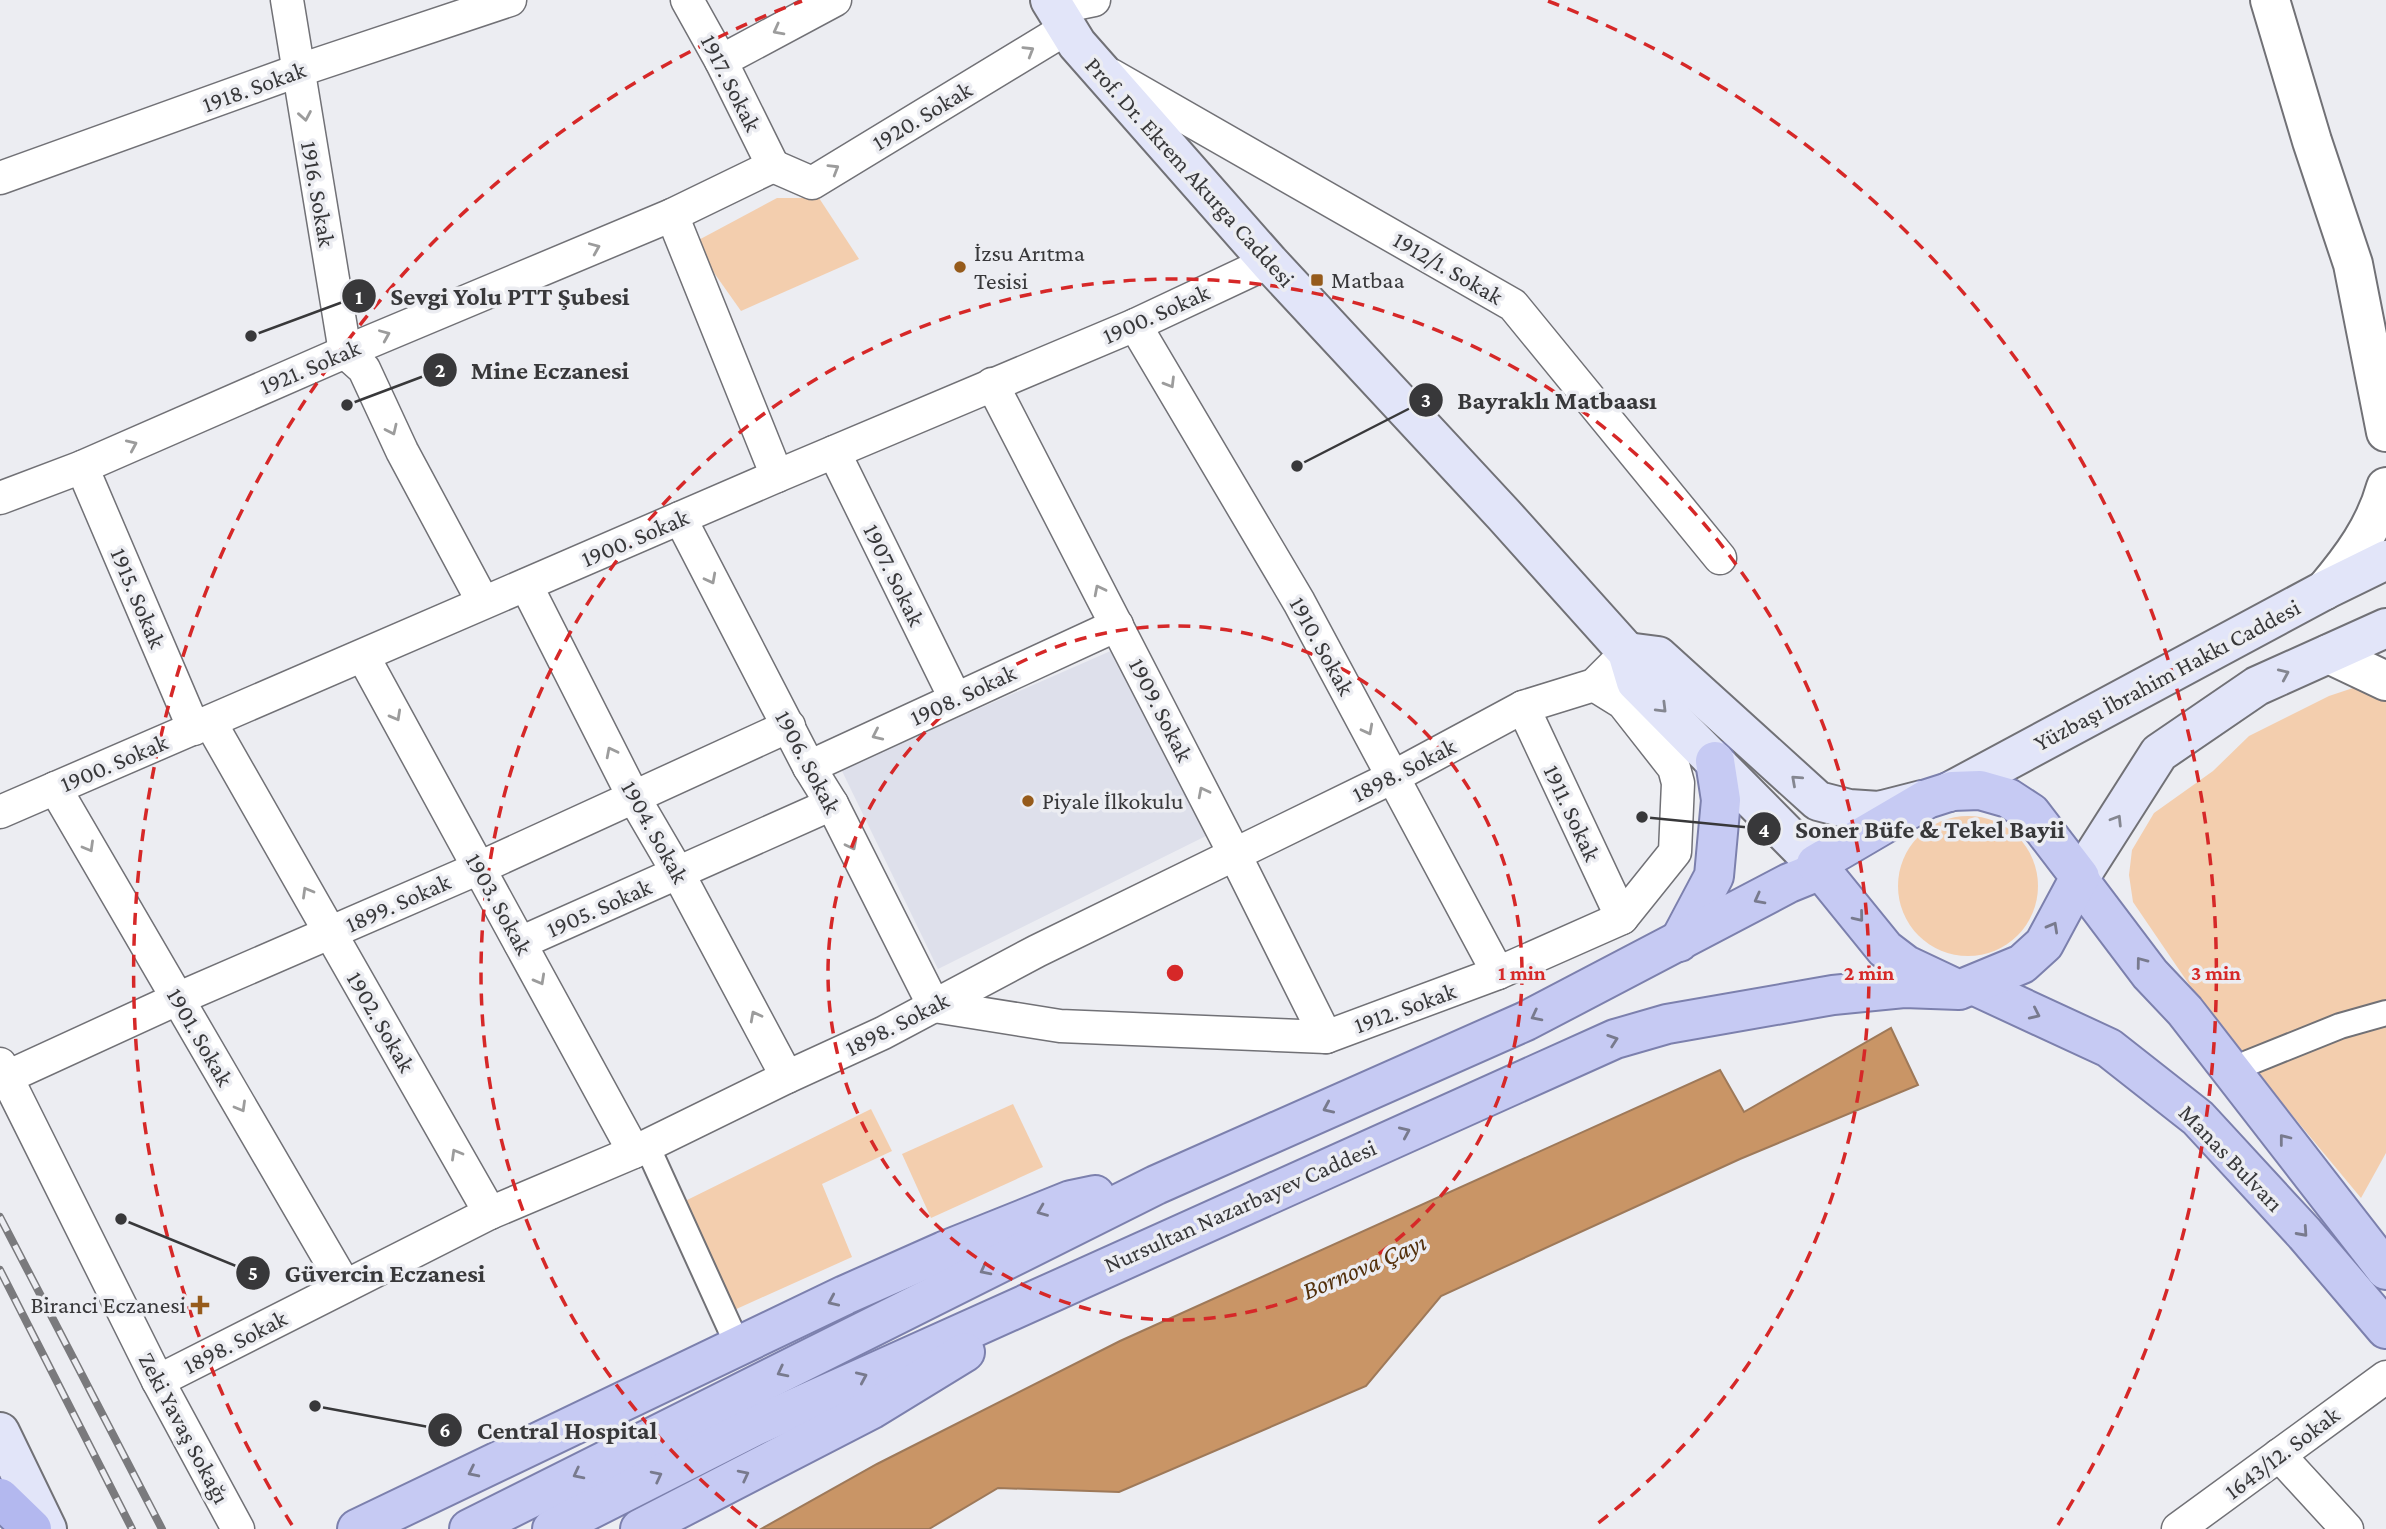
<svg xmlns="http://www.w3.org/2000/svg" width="2386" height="1529" viewBox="0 0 2386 1529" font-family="'Crimson Pro',serif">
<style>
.built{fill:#dee0eb}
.green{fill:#f3ceae}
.water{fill:#c99566;stroke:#9e7959;stroke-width:2}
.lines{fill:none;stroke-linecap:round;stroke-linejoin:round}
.pedestrian-casing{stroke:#717176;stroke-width:28}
.minor-casing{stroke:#717176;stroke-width:35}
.tertiary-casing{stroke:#717176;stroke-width:42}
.secondary-casing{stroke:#717176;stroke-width:42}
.primary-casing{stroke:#7c80ad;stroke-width:42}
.trunk-casing{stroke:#7c80ad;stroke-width:42}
.pedestrian{stroke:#fff;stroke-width:24}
.minor{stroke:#fff;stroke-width:32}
.tertiary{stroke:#fff;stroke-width:38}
.secondary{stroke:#e2e5f9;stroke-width:38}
.primary{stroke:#c6caf3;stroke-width:38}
.trunk{stroke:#b3b8ef;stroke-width:38}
.rail-casing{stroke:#7a7a7d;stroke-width:8}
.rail{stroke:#ecedf2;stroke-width:5;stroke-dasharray:16;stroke-linecap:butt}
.oneway{stroke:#9c9c9c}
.oneway2{stroke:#848690}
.oneway3{stroke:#787a8d}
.ring{fill:none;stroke:#d62828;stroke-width:3.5;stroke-dasharray:12 9}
.poi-dot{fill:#965b1b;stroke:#ecedf2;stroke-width:2.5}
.labels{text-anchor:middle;stroke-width:7;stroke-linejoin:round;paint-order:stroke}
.street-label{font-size:24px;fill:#38383a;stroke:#ecedf2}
.poi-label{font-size:24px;fill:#38383a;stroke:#ecedf2;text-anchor:start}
.water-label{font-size:26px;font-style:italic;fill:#53300b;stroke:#ecedf2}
.centre{fill:#d62828;stroke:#ecedf2;stroke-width:3.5}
.ring-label{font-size:21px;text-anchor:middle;font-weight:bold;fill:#d62828;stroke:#ecedf2;stroke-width:7;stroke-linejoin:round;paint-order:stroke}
.leader{fill:none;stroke:#38383a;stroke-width:2.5}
.callout-dot{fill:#38383a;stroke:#ecedf2;stroke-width:2.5}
.mark-label{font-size:21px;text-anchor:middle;font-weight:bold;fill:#fff}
.callout-label{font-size:26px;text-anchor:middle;font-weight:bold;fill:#38383a;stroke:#ecedf2;stroke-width:7;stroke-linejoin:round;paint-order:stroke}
</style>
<rect width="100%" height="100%" fill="#ecedf2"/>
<!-- built -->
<path class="built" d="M1122,646L1214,832L938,969L841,769Z"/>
<!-- green -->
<g class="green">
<path d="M777,198H819L859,259L741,311L693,243Z"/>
<path d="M2380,679L2386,681V1153L2361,1198L2214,1021L2133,902L2129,875L2132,850L2154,813L2213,771L2249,736L2329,696Z"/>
<circle cx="1968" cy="886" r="70"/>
<path d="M1013,1104L1043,1167L931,1218L902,1154Z"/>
<path d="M871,1109L892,1151L822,1184L852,1257L732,1311L681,1203Z"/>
</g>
<!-- water -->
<path class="water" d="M1891,1028L1918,1085L1740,1159L1441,1296L1366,1386L1119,1492L998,1488L929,1529H761L877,1464L1120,1341L1720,1070L1744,1112Z"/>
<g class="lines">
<defs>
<g id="pedestrian">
<path d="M2248,1063L2340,1026L2386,1013"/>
<path d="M647,1146L739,1348"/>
</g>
<g id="minor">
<path d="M287,0L345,352L364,369L402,451L483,602"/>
<path d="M687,0L721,61L773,166"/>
<path d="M1055,8L1094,0"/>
<path d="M721,61L835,0"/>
<path d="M1111,75L1513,305L1720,558"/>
<path d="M773,166L812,183L1067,28"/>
<path d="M0,178L297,71L510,0"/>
<path d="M672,215L777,476"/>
<path d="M1135,325L1299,602L1498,973"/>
<path d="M992,384L1234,853L1326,1037"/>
<path d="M834,452L955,698"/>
<path d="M82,467L194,729"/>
<path d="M0,498L82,467L345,352L672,215L773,166"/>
<path d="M680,518L809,767L832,804L934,1006L1060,1026L1326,1037L1498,973L1622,918L1675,852L1678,783L1674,768L1623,703L1594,685"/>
<path d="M526,585L633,796L678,873L787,1077"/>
<path d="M363,656L634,1152"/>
<path d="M1523,707L1622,918"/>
<path d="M210,722L490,1213"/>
<path d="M809,767L1117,625"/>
<path d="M55,788L345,1286"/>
<path d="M0,812L777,476L1135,325L1269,262"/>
<path d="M520,943L832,804"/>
<path d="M0,1064L158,1381L238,1529"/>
<path d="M7,1077L177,999L479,868L789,726"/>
<path d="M158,1381L490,1213L634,1152L787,1077L883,1033L1037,951L1393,777L1523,707L1594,685L1627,652"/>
<path d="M2279,1455L2347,1529"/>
<path d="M2178,1529L2386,1377"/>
</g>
<g id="tertiary">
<path d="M2270,0L2312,141L2353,264L2386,432"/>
<path d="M2325,590C2352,558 2375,527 2386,487"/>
<path d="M2329,654L2386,681"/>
</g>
<g id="secondary">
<path d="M1050,0L1077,44L1269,262L1504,515L1627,652L1636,682L1816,864"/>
<path d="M1627,652L1658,656L1818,801L1849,809L1879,811L1922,800"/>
<path d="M1949,792L2325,590L2386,560"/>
<path d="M2080,877L2159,753L2257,686L2386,628"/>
<path d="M0,1432L47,1529"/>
</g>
<g id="primary">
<path d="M2079,880L2150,974L2185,1011L2386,1270"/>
<path d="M1679,942L1714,876L1721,800L1715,761"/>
<path d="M1973,985L2109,1048L2198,1118L2305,1234L2386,1329"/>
<path d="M357,1529L845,1295L944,1251L1071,1200L1095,1195"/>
<path d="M469,1529L1156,1185L1526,1021L1789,883L1821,870"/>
<path d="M552,1529L753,1427L1615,1039L1667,1024L1833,995L1904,988L1959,990L2022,964L2044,944L2080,877L2031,813L2008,798L1980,790L1952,791L1927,799L1816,864L1885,949L1906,965L1959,990"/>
<path d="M640,1529L872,1409L965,1352"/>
</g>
<path id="trunk" d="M0,1498L32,1529"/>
</defs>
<!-- pedestrian casing -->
<use href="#pedestrian" class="pedestrian-casing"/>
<!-- minor casing -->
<use href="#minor" class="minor-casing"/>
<!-- tertiary casing -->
<use href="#tertiary" class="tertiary-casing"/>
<!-- secondary casing -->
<use href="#secondary" class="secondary-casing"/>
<!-- primary casing -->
<use href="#primary" class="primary-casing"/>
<!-- trunk casing -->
<use href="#trunk" class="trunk-casing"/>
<!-- pedestrian -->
<use href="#pedestrian" class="pedestrian"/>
<!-- minor -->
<use href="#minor" class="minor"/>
<!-- tertiary -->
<use href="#tertiary" class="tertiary"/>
<!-- secondary -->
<use href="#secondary" class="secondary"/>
<!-- primary -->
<use href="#primary" class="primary"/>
<!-- trunk -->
<use href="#trunk" class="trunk"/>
<defs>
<g id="rail">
<path d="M0,1217L162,1529"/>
<path d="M0,1270L132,1529"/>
</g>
</defs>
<!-- rail casing -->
<use href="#rail" class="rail-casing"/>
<!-- rail -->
<use href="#rail" class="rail"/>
</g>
<!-- one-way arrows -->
<defs><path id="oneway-chevron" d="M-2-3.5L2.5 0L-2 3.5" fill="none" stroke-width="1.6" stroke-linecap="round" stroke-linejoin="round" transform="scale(1.75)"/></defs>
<g class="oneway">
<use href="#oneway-chevron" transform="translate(778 30) rotate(152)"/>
<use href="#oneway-chevron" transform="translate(1029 51) rotate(-31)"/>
<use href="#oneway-chevron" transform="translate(305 116) rotate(80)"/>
<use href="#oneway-chevron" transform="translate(834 169) rotate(-31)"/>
<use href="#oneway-chevron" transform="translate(595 248) rotate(-23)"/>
<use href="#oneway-chevron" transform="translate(385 335) rotate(-23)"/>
<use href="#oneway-chevron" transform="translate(1170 383) rotate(59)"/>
<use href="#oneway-chevron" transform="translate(392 430) rotate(65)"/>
<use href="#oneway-chevron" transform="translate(132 445) rotate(-24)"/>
<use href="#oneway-chevron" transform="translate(711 579) rotate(62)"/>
<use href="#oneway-chevron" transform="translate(1099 590) rotate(-117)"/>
<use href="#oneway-chevron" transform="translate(396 716) rotate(61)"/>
<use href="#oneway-chevron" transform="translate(1368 730) rotate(62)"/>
<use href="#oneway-chevron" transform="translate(877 735) rotate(155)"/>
<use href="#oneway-chevron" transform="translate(611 752) rotate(-117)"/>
<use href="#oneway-chevron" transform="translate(1203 792) rotate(-117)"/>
<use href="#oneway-chevron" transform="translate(852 845) rotate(63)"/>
<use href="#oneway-chevron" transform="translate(89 847) rotate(60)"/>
<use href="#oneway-chevron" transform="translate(307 892) rotate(-120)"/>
<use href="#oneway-chevron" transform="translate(540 980) rotate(61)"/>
<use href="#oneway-chevron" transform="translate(755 1016) rotate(-118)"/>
<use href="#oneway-chevron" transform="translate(241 1107) rotate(60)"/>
<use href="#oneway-chevron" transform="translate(456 1154) rotate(-120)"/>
</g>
<g class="oneway2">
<use href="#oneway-chevron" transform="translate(2284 674) rotate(-24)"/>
<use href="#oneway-chevron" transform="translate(1662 708) rotate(45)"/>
<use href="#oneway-chevron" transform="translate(1796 780) rotate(-138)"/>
<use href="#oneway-chevron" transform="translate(2117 820) rotate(-58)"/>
</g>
<g class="oneway3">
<use href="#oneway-chevron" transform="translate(1759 899) rotate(152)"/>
<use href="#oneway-chevron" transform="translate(1859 917) rotate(51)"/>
<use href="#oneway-chevron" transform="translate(2053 927) rotate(-61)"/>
<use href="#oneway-chevron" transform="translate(2141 962) rotate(-127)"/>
<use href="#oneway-chevron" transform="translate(2035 1014) rotate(25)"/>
<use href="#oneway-chevron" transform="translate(1536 1016) rotate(153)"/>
<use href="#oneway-chevron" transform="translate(1613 1040) rotate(-19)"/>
<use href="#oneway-chevron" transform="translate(1328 1108) rotate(156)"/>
<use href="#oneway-chevron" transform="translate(1405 1132) rotate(-24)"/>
<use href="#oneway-chevron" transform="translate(2284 1139) rotate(-128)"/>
<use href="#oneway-chevron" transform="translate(1042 1211) rotate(158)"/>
<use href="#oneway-chevron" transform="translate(2303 1232) rotate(48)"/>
<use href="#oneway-chevron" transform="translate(985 1270) rotate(153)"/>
<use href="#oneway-chevron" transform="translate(833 1301) rotate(156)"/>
<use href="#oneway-chevron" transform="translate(782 1372) rotate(153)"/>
<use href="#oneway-chevron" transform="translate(862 1377) rotate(-24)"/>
<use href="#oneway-chevron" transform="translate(473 1472) rotate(154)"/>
<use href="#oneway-chevron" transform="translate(578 1474) rotate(153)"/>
<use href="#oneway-chevron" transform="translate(744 1475) rotate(-27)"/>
<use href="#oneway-chevron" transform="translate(657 1476) rotate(-27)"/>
</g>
<!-- distance rings -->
<g class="ring">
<circle cx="1175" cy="973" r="347"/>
<path d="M757 1527A694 694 0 1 1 1593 1527"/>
<path d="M292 1525A1041 1041 0 0 1 802 1M1548 1A1041 1041 0 0 1 2058 1525"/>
</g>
<!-- markers -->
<g class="poi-dot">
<circle cx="960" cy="267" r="7"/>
<rect x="1310" y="273" width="14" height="14" rx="3.5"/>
<circle cx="1028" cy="801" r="7"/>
<path d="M196.5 1294.5h7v7h7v7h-7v7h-7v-7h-7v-7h7z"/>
</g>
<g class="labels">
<!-- street labels -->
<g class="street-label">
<text transform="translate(731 83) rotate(63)" y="8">1917. Sokak</text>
<text transform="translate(254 87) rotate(-20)" y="8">1918. Sokak</text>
<text transform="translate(922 116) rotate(-31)" y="8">1920. Sokak</text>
<text transform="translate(1190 172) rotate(48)" y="8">Prof. Dr. Ekrem Akurga Caddesi</text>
<text transform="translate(318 194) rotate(80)" y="8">1916. Sokak</text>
<text transform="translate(1448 268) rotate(30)" y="8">1912/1. Sokak</text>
<text transform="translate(1156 314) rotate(-24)" y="8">1900. Sokak</text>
<text transform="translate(310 367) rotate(-23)" y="8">1921. Sokak</text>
<text transform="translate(635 538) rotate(-23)" y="8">1900. Sokak</text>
<text transform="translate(894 575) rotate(64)" y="8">1907. Sokak</text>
<text transform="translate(138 598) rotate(67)" y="8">1915. Sokak</text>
<text transform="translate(1322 646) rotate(61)" y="8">1910. Sokak</text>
<text transform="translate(2167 675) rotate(-28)" y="8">Yüzbaşı İbrahim Hakkı Caddesi</text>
<text transform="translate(963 695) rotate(-25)" y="8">1908. Sokak</text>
<text transform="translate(1161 710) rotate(63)" y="8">1909. Sokak</text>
<text transform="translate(808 762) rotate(62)" y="8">1906. Sokak</text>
<text transform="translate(114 763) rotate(-23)" y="8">1900. Sokak</text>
<text transform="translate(1404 770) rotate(-27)" y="8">1898. Sokak</text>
<text transform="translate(1572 813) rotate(65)" y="8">1911. Sokak</text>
<text transform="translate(655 832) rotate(61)" y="8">1904. Sokak</text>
<text transform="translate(398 903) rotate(-24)" y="8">1899. Sokak</text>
<text transform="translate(499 904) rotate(61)" y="8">1903. Sokak</text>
<text transform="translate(599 908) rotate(-24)" y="8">1905. Sokak</text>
<text transform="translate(1405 1008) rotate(-20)" y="8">1912. Sokak</text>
<text transform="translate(381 1022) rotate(60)" y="8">1902. Sokak</text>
<text transform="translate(897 1024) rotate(-27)" y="8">1898. Sokak</text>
<text transform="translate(200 1037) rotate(60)" y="8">1901. Sokak</text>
<text transform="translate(2231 1158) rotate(46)" y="8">Manas Bulvarı</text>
<text transform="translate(1240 1206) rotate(-24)" y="8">Nursultan Nazarbayev Caddesi</text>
<text transform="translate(235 1342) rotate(-27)" y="8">1898. Sokak</text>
<text transform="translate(184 1428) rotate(62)" y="8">Zeki Yavaş Sokağı</text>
<text transform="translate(2282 1453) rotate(-37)" y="8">1643/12. Sokak</text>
</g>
<!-- poi labels -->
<g class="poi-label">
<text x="974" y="261">İzsu Arıtma<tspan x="974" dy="28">Tesisi</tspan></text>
<text x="1331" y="288">Matbaa</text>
<text x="1042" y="809">Piyale İlkokulu</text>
<text x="186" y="1313" text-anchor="end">Biranci Eczanesi</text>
</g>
<!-- water labels -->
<g class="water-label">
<text transform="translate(1364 1266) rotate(-23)" y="9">Bornova Çayı</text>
</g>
</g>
<circle cx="1175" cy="973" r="10" class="centre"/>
<g class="ring-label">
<text x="1522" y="980">1 min</text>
<text x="1869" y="980">2 min</text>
<text x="2216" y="980">3 min</text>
</g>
<!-- callouts -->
<path class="leader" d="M251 336L359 296M347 405L440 370M1297 466L1426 400M1642 817L1764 829M121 1219L253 1273M315 1406L445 1430"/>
<g class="callout-dot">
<circle cx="251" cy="336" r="7"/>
<circle cx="347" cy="405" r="7"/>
<circle cx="1297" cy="466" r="7"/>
<circle cx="1642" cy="817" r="7"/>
<circle cx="121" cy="1219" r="7"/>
<circle cx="315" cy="1406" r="7"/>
<circle cx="359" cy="296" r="18"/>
<circle cx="440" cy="370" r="18"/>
<circle cx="1426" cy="400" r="18"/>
<circle cx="1764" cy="829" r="18"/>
<circle cx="253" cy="1273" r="18"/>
<circle cx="445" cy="1430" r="18"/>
</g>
<g class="mark-label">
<text x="359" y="304">1</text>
<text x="440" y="377">2</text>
<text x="1426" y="407">3</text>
<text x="1764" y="837">4</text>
<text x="253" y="1280">5</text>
<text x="445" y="1437">6</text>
</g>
<g class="callout-label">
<text x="510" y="305">Sevgi Yolu PTT Şubesi</text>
<text x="550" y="379">Mine Eczanesi</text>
<text x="1557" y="409">Bayraklı Matbaası</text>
<text x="1930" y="838">Soner Büfe &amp; Tekel Bayii</text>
<text x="385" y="1282">Güvercin Eczanesi</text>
<text x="567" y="1439">Central Hospital</text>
</g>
</svg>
